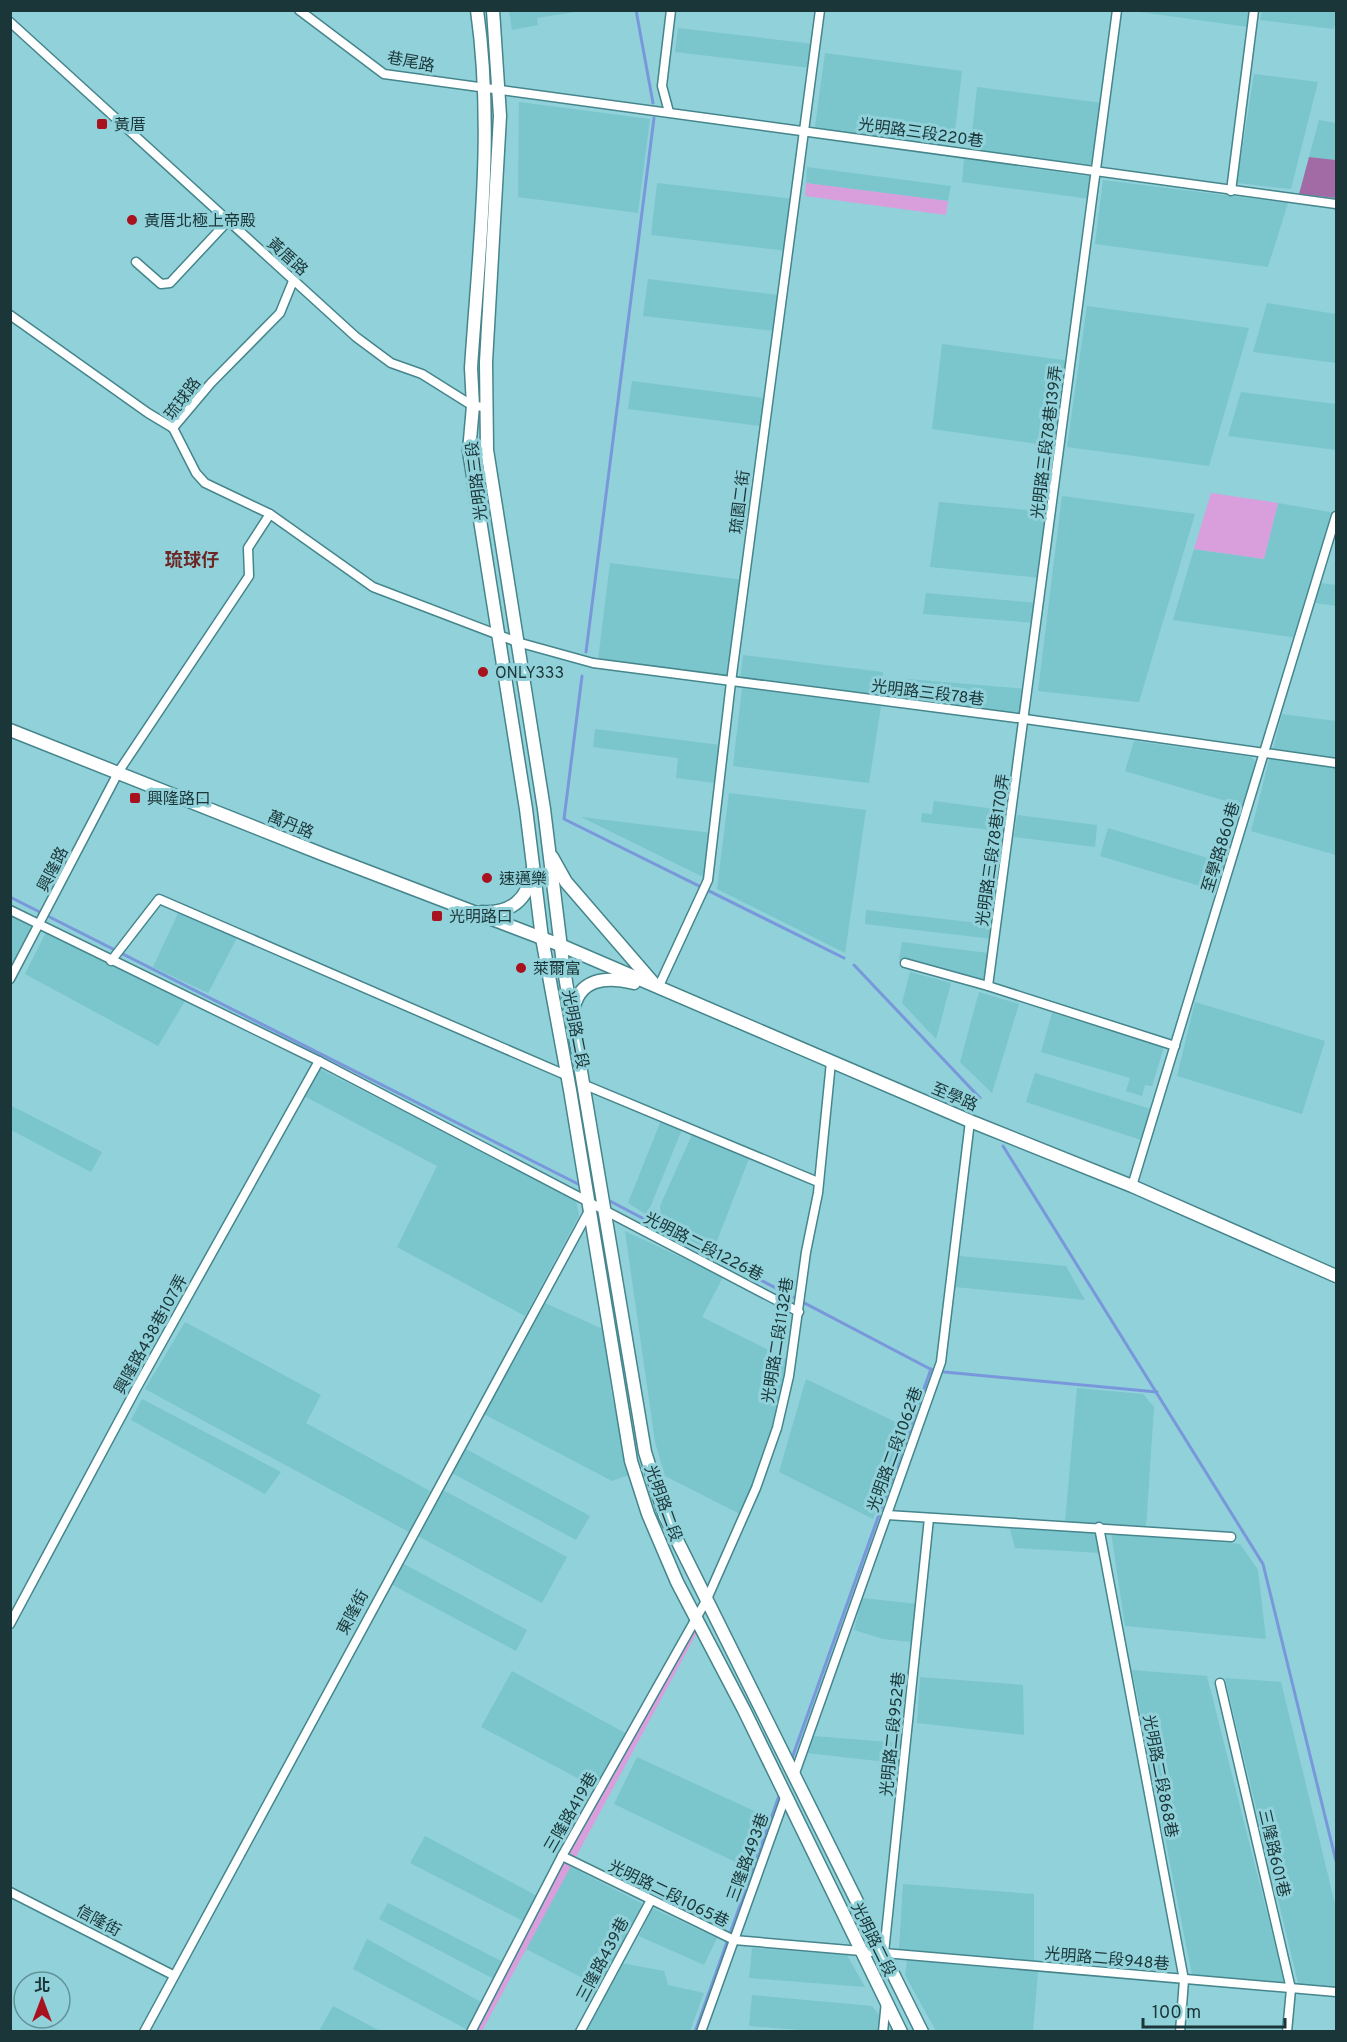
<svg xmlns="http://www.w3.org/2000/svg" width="1347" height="2042" viewBox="0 0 1347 2042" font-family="Overpass,'Noto Sans TC',sans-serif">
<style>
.built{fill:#7bc5cd}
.green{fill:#d99fdc}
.forest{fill:#a26ba5}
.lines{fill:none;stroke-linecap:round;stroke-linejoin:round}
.stream{stroke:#7998dc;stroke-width:3}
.street-casing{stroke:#45858c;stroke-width:11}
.secondary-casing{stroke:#45858c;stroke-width:15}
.street{stroke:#fff;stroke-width:8}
.secondary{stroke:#fff;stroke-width:12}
.poi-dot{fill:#a8121f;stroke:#91d1d9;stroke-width:2}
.labels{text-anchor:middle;stroke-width:6;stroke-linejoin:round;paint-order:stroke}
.street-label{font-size:16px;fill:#1b3639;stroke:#91d1d9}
.poi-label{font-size:16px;fill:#1b3639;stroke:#91d1d9;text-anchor:start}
.neighbourhood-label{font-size:18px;font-weight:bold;fill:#6c2624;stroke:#91d1d9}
</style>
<rect width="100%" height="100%" fill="#91d1d9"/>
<!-- built -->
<g class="built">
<path d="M1125,10L1250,11L1249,27Z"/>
<path d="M509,11V10L581,11L537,18L538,25L512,30Z"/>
<path d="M1262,11H1336V19L1334,29L1260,20Z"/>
<path d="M678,28L814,44L811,68L675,52Z"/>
<path d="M825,53L962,71L953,148L819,130L815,126Z"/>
<path d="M1254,74L1318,82L1291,189L1237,183Z"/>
<path d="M977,87L1103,103L1095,165L970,151Z"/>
<path d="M519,102L650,119L638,213L518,197Z"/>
<path d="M1319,120L1336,123V160L1309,157Z"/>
<path d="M964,159L1093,177L1091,199L962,182Z"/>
<path d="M807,167L951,186L948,201L806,183Z"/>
<path d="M1103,180L1288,203L1268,267L1095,244Z"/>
<path d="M657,183L794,199L788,251L651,235Z"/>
<path d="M648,279L779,295L775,331L643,316Z"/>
<path d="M1267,303L1336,314V363L1253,352Z"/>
<path d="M1087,306L1249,328L1209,466L1067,447Z"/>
<path d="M942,344L1071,361L1059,447L932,429Z"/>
<path d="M632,381L764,398L760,426L628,409Z"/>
<path d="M1241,392L1336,404V450L1228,436Z"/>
<path d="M1062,496L1195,514L1139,702L1038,691Z"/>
<path d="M939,502L1051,512L1042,578L930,567Z"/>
<path d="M1278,503L1335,513L1297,638L1173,620L1194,549L1264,559Z"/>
<path d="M610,563L744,580L731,677L598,660Z"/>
<path d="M1320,583L1336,585V606L1315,603Z"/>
<path d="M926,593L1038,603L1036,623L923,614Z"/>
<path d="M743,655L883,672L880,698L740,681Z"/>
<path d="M908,679L1027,689L1021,716L902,699Z"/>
<path d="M742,688L881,706L869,783L733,766Z"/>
<path d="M1282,714L1336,721V758L1273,749Z"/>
<path d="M595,729L720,745L715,783L676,778L678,758L593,747Z"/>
<path d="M1134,741L1251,757L1259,766L1246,807L1125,771Z"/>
<path d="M1270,756L1336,765V855L1251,831Z"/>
<path d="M729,793L866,810L845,953L717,889Z"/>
<path d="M934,801L1011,811L1009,832L921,822L922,813L932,814Z"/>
<path d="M1017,815L1097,825L1095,847L1014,837Z"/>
<path d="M581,817L712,833L705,878Z"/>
<path d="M1108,828L1221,862L1224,855L1230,857L1220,892L1100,856Z"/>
<path d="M180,909L238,936L208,993L153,967Z"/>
<path d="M866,910L995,925L993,939L865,924Z"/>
<path d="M11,914L33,925L11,968Z"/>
<path d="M46,932L185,1001L158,1046L25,974Z"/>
<path d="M902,942L988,953L985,985L899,960Z"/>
<path d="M910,972L951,983L936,1039L902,1003Z"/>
<path d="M979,992L1019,1004L992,1093L960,1062Z"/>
<path d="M1195,1002L1325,1041L1302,1114L1177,1076Z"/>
<path d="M1052,1013L1164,1047L1152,1086L1145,1085L1142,1096L1126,1091L1130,1078L1041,1052Z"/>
<path d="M318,1068L576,1199L579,1216L525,1316L397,1247L437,1166L304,1096Z"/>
<path d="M1035,1073L1154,1110L1144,1141L1026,1102Z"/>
<path d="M10,1105L102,1152L91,1172L11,1130Z"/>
<path d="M662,1118L683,1127L647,1215L628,1203Z"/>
<path d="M694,1130L750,1156L713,1251L662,1228L660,1206Z"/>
<path d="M625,1231L723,1277L702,1317L789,1360L774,1426L742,1515L665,1476L655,1442Z"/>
<path d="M959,1256L1066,1266L1085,1300L955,1287Z"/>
<path d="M545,1303L605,1330L611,1391L629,1475L612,1481L482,1413Z"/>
<path d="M185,1322L321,1395L306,1423L430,1491L409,1532L145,1389Z"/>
<path d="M806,1379L908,1428L873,1519L779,1472Z"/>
<path d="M1077,1388L1143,1394L1154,1407L1146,1528L1065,1522Z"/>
<path d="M142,1399L281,1472L265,1494L131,1420Z"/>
<path d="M466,1449L590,1516L576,1540L452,1473Z"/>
<path d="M443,1490L567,1557L542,1603L418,1536Z"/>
<path d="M1010,1529L1097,1532L1100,1553L1015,1548Z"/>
<path d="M1111,1532L1240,1544L1258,1570L1266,1639L1125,1626Z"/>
<path d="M400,1562L527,1630L516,1651L389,1583Z"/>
<path d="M862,1598L918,1604L911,1642L883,1639L854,1630Z"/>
<path d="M1132,1670L1207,1676L1285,1984L1193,1980Z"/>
<path d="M512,1671L627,1734L600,1790L481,1727Z"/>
<path d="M920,1677L1023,1685L1024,1735L917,1723Z"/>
<path d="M1225,1678L1281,1682L1336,1908V1990L1299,1987Z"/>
<path d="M814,1736L900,1743L904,1764L807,1753Z"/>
<path d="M637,1757L767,1817L750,1869L614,1804Z"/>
<path d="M425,1836L539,1897L525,1922L410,1863Z"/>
<path d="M569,1866L645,1905L602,1988L526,1949Z"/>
<path d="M903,1884L1034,1894V1961L899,1949Z"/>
<path d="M388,1903L503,1962L494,1979L379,1919Z"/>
<path d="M652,1908L717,1938L704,1965L639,1936Z"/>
<path d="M367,1939L481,2002L468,2030L353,1969Z"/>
<path d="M752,1948L847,1955L865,1987L749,1978Z"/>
<path d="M907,1960L1038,1972L1033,2031H936L905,1975Z"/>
<path d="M621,1963L664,1971L668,1985L704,1993L690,2031L586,2032Z"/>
<path d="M752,1995L872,2006L879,2015V2031H814L749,2026Z"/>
<path d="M333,2006L380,2031H319Z"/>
</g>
<!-- green -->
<g class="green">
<path d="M806,183L948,201L946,215L805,196Z"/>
<path d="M1211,493L1278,503L1264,559L1194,549Z"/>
<path d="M696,1619L700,1627L482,2031L471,2032Z"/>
</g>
<!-- forest -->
<path class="forest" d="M1309,157L1336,160V198L1299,194Z"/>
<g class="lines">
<!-- stream -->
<g class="stream">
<path d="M636,10L653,103"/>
<path d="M586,652L654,118"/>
<path d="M582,676L564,819L844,958"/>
<path d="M10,897L582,1186"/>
<path d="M854,965L980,1098"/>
<path d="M1003,1146L1263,1564L1336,1861"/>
<path d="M606,1199L934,1371L1157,1392"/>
<path d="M791,1761L931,1369"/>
<path d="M695,2032L780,1793"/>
</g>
<defs>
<g id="street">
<path d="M299,10L384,74L1336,204"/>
<path d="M10,22L356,337L391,363L422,374L473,406L487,407"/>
<path d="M669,112L662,86L671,10"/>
<path d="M1231,191L1254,10"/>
<path d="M136,262L161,284L170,283L227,222"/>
<path d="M10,315L148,413L173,428"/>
<path d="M173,428L196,473L205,483L270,514L373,587L517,642L593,663L1025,719L1336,763"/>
<path d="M173,428L211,383L280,313L293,281"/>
<path d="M10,910L319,1061L799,1312"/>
<path d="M111,961L159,899L568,1076"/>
<path d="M905,963L988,986L1175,1046"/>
<path d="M10,979L119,771L249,576L248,548L270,514"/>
<path d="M988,986L1117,10"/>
<path d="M658,988L708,880L731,682L820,10"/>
<path d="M585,1085L818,1182"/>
<path d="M1132,1186L1336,516"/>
<path d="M887,1515L1231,1537"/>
<path d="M1099,1527L1184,1980L1180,2032"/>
<path d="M10,1624L136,1389L319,1061"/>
<path d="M1220,1683L1291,1989L1287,2032"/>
<path d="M794,1776L941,1362L970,1121"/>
<path d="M562,1856L734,1940L1336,1992"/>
<path d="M10,1892L173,1975"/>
<path d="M884,1953L929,1518"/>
<path d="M144,2032L590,1209"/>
<path d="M471,2032L562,1856L707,1599L756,1488L777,1428L789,1376L806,1252L818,1193L831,1062"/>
<path d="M580,2032L651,1900"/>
<path d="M701,2032L786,1795"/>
<path d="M883,2032L886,2001"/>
</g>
<g id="secondary">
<path d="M477,10C494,130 479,248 471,368L473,406L469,451L526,809L542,938L570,1090L631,1461L648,1514L677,1582L744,1710L901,2032"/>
<path d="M493,10L500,116L486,362L487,450L544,809L563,964L645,1452L665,1516L922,2032"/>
<path d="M10,730L322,854L560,945L970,1121L1132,1186L1336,1276"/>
<path d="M552,857L566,882L655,985"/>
<path d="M482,912C509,914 529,900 531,872"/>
<path d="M573,1012C578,978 606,976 634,983"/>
</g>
</defs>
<!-- street casing -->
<use href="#street" class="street-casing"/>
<!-- secondary casing -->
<use href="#secondary" class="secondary-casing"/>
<!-- street -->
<use href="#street" class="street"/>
<!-- secondary -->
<use href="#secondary" class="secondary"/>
</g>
<!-- markers -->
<g class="poi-dot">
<rect x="96" y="118" width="12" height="12" rx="3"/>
<circle cx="132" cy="220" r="6"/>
<circle cx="483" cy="672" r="6"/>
<rect x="129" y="792" width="12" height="12" rx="3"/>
<circle cx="487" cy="878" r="6"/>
<rect x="431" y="910" width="12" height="12" rx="3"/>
<circle cx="521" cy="968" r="6"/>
</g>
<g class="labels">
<!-- street labels -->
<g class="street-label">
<text transform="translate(411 61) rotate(11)" y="6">巷尾路</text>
<text transform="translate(921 132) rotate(8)" y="6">光明路三段220巷</text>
<text transform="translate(288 256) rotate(42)" y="6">黃厝路</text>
<text transform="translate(182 398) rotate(-53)" y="6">琉球路</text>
<text transform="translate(1046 442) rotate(-83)" y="6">光明路三段78巷139弄</text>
<text transform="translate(476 481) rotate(-97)" y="6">光明路三段</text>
<text transform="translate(739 502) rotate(-83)" y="6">琉園二街</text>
<text transform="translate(928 692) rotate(7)" y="6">光明路三段78巷</text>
<text transform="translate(291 824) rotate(22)" y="6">萬丹路</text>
<text transform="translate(1220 847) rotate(-73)" y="6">至學路860巷</text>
<text transform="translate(992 850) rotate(-82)" y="6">光明路三段78巷170弄</text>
<text transform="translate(52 869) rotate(-63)" y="6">興隆路</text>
<text transform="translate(576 1029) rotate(79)" y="6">光明路二段</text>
<text transform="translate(955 1096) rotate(23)" y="6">至學路</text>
<text transform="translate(704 1246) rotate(27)" y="6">光明路二段1226巷</text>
<text transform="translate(150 1334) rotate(-61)" y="6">興隆路438巷107弄</text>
<text transform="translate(777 1340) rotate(-81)" y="6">光明路二段1132巷</text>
<text transform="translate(894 1449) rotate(-70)" y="6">光明路二段1062巷</text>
<text transform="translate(664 1503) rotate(70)" y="6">光明路二段</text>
<text transform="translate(352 1612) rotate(-62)" y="6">東隆街</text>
<text transform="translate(892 1734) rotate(-84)" y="6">光明路二段952巷</text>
<text transform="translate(1161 1776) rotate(79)" y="6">光明路二段868巷</text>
<text transform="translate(570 1812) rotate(-60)" y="6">三隆路419巷</text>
<text transform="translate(1275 1853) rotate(77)" y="6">三隆路601巷</text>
<text transform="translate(747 1857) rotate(-70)" y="6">三隆路493巷</text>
<text transform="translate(669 1893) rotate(26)" y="6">光明路二段1065巷</text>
<text transform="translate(99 1920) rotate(28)" y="6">信隆街</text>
<text transform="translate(874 1939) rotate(64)" y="6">光明路二段</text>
<text transform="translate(1107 1958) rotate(5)" y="6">光明路二段948巷</text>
<text transform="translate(602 1959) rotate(-62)" y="6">三隆路439巷</text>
</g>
<!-- poi labels -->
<g class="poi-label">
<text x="114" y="130">黃厝</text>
<text x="144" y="226">黃厝北極上帝殿</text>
<text x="495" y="678">ONLY333</text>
<text x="147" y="804">興隆路口</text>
<text x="499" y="884">速邁樂</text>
<text x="449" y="922">光明路口</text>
<text x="533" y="974">萊爾富</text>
</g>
<!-- neighbourhood labels -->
<g class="neighbourhood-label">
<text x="192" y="566">琉球仔</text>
</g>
</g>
<!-- border -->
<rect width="1347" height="2042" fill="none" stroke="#1b3639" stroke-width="24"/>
<!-- north arrow -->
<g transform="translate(42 2000)"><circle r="28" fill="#91d1d9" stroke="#629399" stroke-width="1.5"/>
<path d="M0-4.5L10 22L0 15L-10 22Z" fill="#a8121f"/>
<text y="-9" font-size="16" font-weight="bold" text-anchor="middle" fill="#1b3639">北</text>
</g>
<!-- scale -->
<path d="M1143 2018v9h142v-9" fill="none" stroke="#1b3639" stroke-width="3"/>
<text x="1152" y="2018" font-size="18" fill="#1b3639" stroke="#91d1d9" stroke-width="4.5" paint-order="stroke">100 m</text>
</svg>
